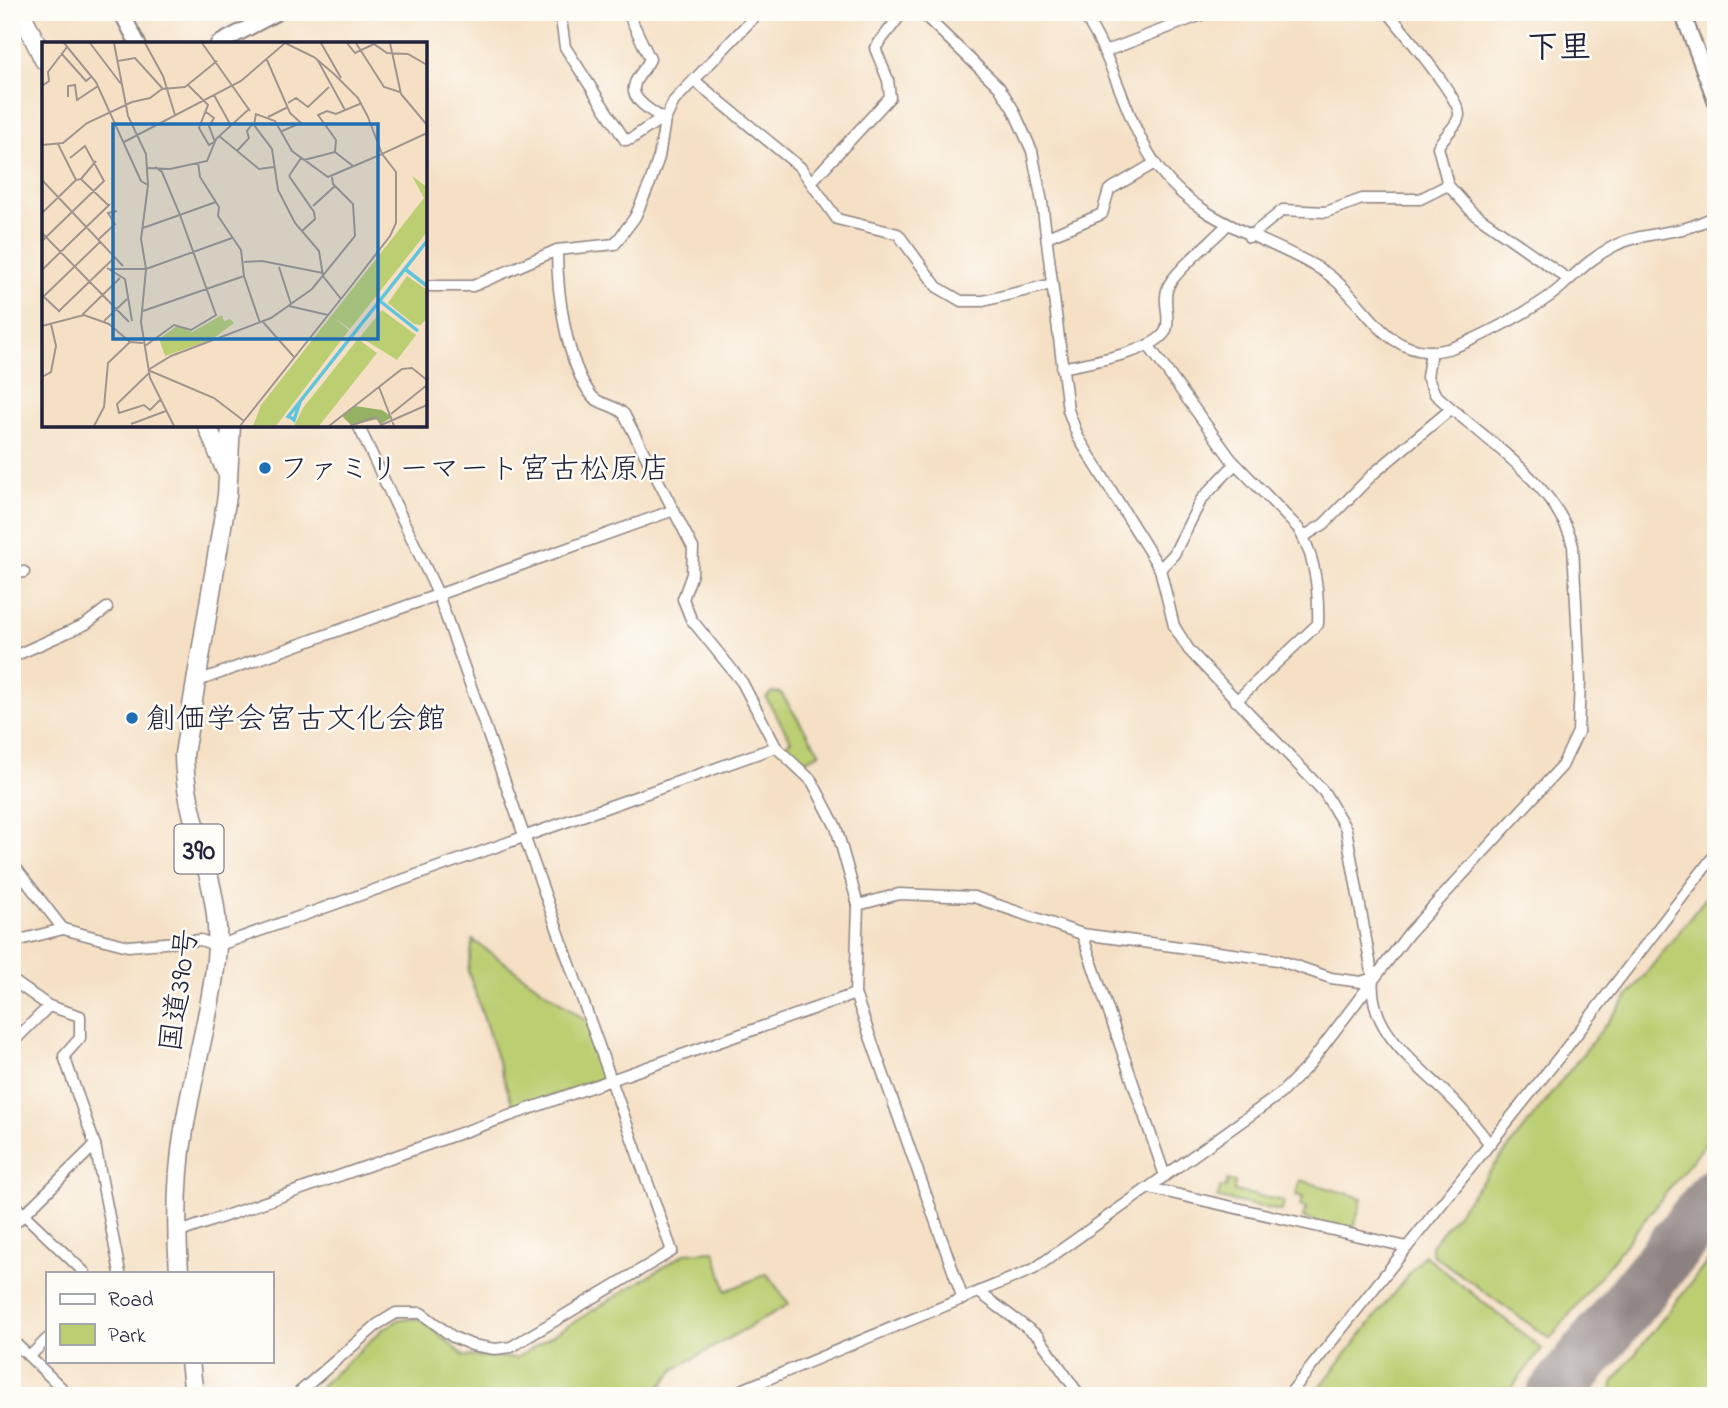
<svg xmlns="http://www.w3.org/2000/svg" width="1728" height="1408" viewBox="0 0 1728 1408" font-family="'Indie Flower','Klee One',sans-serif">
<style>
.green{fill:#bbce72;stroke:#6e7856;stroke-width:2}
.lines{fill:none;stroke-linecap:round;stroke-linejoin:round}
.runway{stroke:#8c8180;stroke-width:56}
.street-casing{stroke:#8c8180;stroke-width:13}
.secondary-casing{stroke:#8c8180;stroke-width:18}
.highway-casing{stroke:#8c8180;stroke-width:21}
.street{stroke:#fff;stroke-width:10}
.secondary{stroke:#fff;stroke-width:14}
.highway{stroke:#fff;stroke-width:18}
.poi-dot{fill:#1f6fb2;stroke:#fdfcf7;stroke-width:2.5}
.labels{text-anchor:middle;stroke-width:5;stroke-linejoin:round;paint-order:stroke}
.shield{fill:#fdfcf7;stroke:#646373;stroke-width:2}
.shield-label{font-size:28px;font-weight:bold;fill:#22223b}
.poi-label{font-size:30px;fill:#22223b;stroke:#fdfcf7;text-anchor:start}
.street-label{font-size:30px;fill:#22223b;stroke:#fdfcf7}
.neighbourhood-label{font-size:32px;font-weight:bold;fill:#22223b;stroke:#fdfcf7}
.inset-river{fill:none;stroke:#5fc5dc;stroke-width:3.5}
.inset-road{fill:none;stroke:#a1948e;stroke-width:2}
.view{fill:#1f6fb2;fill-opacity:0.15;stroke:#1f6fb2;stroke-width:3.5}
.inset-edge{fill:none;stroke:#22223b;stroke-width:3.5}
</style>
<rect width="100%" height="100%" fill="#fdfcf7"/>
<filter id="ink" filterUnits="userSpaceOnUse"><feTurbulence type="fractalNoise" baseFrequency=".0143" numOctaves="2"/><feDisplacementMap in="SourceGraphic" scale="14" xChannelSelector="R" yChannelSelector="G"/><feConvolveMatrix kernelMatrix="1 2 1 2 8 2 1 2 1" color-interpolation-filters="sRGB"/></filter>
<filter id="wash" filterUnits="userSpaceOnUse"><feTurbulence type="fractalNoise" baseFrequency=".00686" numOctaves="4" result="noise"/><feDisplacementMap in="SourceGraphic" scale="28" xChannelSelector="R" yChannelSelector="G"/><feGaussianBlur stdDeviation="1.57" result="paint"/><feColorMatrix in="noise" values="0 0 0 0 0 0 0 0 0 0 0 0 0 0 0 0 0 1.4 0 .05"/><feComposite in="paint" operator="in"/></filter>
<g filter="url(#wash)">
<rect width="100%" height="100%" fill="#f5e0c5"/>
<!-- green -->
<g class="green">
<path d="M772,692L781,693L820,753L798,764L783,747L791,740L766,698Z"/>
<path d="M1716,885V1130L1550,1339L1432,1254L1431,1246Z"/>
<path d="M473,940L588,1022L608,1077L514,1109L468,971Z"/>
<path d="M1227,1180L1235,1182L1234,1191L1284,1201L1282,1211L1218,1198L1220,1187L1226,1188Z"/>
<path d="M1300,1180L1362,1198L1353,1232L1303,1218L1306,1208L1300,1206L1303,1197L1296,1195Z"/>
<path d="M715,1251L726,1291L767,1274L789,1304L675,1369L653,1396H310L382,1330L400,1319H421L464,1356L516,1358L686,1253Z"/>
<path d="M1716,1251V1396H1613L1611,1392L1614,1381Z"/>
<path d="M1424,1255L1542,1349L1505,1396H1313Z"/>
</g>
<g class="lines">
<!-- runway -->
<path class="runway" d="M1554,1396L1716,1195"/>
</g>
</g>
<g filter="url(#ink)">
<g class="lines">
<defs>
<g id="street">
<path d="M560,12L565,47L625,140L631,139L662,118"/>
<path d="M633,12L630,17L650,59C646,68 638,75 635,83C628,100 653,111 664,120"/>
<path d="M921,12L999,87L1013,109L1032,151L1042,202L1068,410L1078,437L1160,569L1174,626L1189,650L1324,792L1346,829L1373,978C1367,1033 1421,1066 1454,1101C1467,1114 1478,1129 1489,1143"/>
<path d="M1082,12C1116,60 1125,123 1159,169C1200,224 1265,236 1320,269C1345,284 1361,309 1381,329C1397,345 1419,355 1443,350C1469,345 1540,306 1560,288C1578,272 1592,257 1614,246C1635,235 1664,234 1686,228C1697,225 1706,220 1716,216"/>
<path d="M1388,12C1401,29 1461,99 1459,115C1458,126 1443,136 1438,147L1448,185L1472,212L1568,279"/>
<path d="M1104,52L1209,12"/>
<path d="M695,81L800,167L837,219L898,234L937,287L961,301H983L1052,284"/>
<path d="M812,181L890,97L888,80L875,48L903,12"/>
<path d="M1047,237L1102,214L1109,190L1155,163"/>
<path d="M1249,237L1283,210L1326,212L1362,199H1420L1448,185"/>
<path d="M557,250C557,292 566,363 592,396C599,405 614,404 624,414L693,548L692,574L683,599L691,619L742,682L776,747L812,781L836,827L858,905L855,994L963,1299"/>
<path d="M425,286H473L557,250L615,244L635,217L650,183L659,157L665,120L674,101L759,12"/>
<path d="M1148,345L1231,459L1298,528C1315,555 1319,593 1318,624L1236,701"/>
<path d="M1062,368C1085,363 1157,352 1166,330C1171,317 1162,301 1168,287C1173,273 1214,239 1227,225"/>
<path d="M1303,537L1324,524L1374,473L1451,409"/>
<path d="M1160,569L1174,554L1201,500L1235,464"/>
<path d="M12,574L24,572"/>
<path d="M12,657L86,624L107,608"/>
<path d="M195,682L674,510"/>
<path d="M12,863L63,929"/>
<path d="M858,905L899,894L974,897L1082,934L1278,960L1331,978L1361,982L1373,978"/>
<path d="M1082,934L1165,1176"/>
<path d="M12,942L63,929L128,946L201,940L217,946L776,747"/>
<path d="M12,980L49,1006L80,1016V1038L64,1056L95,1145L120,1273"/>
<path d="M12,1043L49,1006"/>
<path d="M1149,1188L1407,1247"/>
<path d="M12,1203L85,1273"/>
<path d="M12,1226L95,1145"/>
<path d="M177,1233L855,994"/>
<path d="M980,1293L1038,1336L1080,1396"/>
<path d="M12,1340L70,1396"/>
<path d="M30,1356L47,1339"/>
<path d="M295,1396L378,1324L396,1313H421L453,1337L472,1345L495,1349L511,1347L672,1251L438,594L358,425"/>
<path d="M727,1396L1034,1269L1280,1094L1308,1066L1409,933L1562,766L1578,732L1580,680L1573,546C1559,485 1480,436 1435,394L1427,377L1431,351"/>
<path d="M1288,1396L1560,1056L1716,853"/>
</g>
<g id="secondary">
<path d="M121,12L138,44"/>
<path d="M1682,12L1716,102"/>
<path d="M218,44L278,12"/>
</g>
<g id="highway">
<path d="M21,12L44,60"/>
<path d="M207,425L225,469"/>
<path d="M179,1273C176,1226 176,1177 184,1130C193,1069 213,1008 217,947C221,881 184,820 184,754L227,496L231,425"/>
<path d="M190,1361L194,1396"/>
</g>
</defs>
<!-- street casing -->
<use href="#street" class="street-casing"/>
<!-- secondary casing -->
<use href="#secondary" class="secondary-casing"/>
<!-- highway casing -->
<use href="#highway" class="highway-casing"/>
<!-- street -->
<use href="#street" class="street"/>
<!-- secondary -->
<use href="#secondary" class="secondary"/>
<!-- highway -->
<use href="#highway" class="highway"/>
</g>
</g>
<!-- markers -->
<g class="poi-dot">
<circle cx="265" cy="468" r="7"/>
<circle cx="132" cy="718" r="7"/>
</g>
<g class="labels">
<!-- shield labels -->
<rect class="shield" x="174.5" y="824.5" width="49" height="49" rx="5"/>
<g class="shield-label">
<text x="199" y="859">390</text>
</g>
<!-- poi labels -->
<g class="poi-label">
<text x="279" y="478">ファミリーマート宮古松原店</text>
<text x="146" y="728">創価学会宮古文化会館</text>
</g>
<!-- street labels -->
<g class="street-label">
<text transform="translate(178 990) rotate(-82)" y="10">国道390号</text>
</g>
<!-- neighbourhood labels -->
<g class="neighbourhood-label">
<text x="1559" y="57">下里</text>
</g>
</g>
<!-- overview -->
<g transform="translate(42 42)">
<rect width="385" height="385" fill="#f5e0c5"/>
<path d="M370,134L385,145V190L308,287L291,275L307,288L234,384H211L219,363L382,156ZM365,234L385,248V276L379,283L372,282L346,261ZM340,268L374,293L355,318L318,295ZM180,273L182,279L188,277L192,281L169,298L123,314L117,297L135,284L150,290ZM316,297L335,311L277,384H252L261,366Z" fill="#bbce72"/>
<path d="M313,364L340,368L350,375L339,382L336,377L309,383L300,374Z" fill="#94b164"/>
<path class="inset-river" d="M363,227L385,244M338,259L376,289M247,374L252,378L258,360M245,376L385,199"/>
<path class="inset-road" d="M22,1L54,40L99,139L106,143L99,197L104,227L99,280L108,336L132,384M48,1L79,42M72,1L86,74L104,112L106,143M103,1L121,34L133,73M160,1L208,69M243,1L272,15L292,32L316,56L326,75M279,1L299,36M305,1L313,11L332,2L345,11L366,12L385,23M314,1L342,45L358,50M348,1L359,52L385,83M19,11L44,39L50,34M275,17L303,68M225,18L248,71L259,81L240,89M76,19L93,16L121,47M146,43L166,63L157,86L167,103L172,100M0,44L7,39L6,30L25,5M172,53L188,82M26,55V44L33,43L35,58L56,44M246,61L254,56L266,65L287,45M164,70L172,76L167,84L173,100M226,75L246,65M326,75L340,112L385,91M177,94L217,127L232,125M82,100L199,39L243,1M16,102L34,138L39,137L66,163M0,103L21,101L45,81L90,60L108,56L120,47L143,45L175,19M195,109L207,96L205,89L211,81M293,110L294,98L276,73L285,69L294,72L320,61M293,110L311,124M262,118L293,110M156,120L158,135L177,165L176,174L199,208L202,234L218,281M106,126L128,127L165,119L174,97L206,68M247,134L272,170L273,177L260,189M247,134L259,116M39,137L54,119M0,138L81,224M271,164L293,144M0,171L34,138M101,186L174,160M0,191L87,280M57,197L73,182L66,171L75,169M0,199L62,139L43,104L28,116M202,220L220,219L281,231M237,225L249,262M65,226L83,237L90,279M68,227H104L190,196M0,228L68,162M0,253L18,270M0,256L59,199M247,264L286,273M17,269L73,215M101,269L202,234M40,273L78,236M62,279L85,257M221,280L252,315M0,284L42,273L67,282L88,300L101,301M103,304L132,283L149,288L174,273L138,173L120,130L113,125M106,328L129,314L229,276L270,247L313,194L311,162L291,142L290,135M106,328L172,356L202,379M107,331L75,362L77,371L102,363L108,368L119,357M0,335L9,330L14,304L9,282M337,345L352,384M349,372L385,343M89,382L124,369M52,384L62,365L66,321L88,300M198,384L310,243L348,194L354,181V130L340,112L286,135L250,109L233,79L214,72L212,83L230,107L236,148L253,181L277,209L281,234L299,257M287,384L360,327L370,326L385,338M308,384L334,375L339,382M337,384L385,363"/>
<path class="view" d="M71,82H336V297H71Z"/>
<rect width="385" height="385" class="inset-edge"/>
</g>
<!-- margin -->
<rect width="1728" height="1408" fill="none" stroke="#fdfcf7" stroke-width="42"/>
<!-- legend -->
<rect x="46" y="1272" width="228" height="91" fill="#fdfcf7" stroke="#a5a5ac" stroke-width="2"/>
<rect x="60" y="1294" width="35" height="10" fill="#ffffff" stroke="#a5a5ac" stroke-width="2"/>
<text x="108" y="1306" font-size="21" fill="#22223b">Road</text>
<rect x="60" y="1324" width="35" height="21" fill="#bbce72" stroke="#a5a5ac" stroke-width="2"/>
<text x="108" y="1342" font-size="21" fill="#22223b">Park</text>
</svg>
